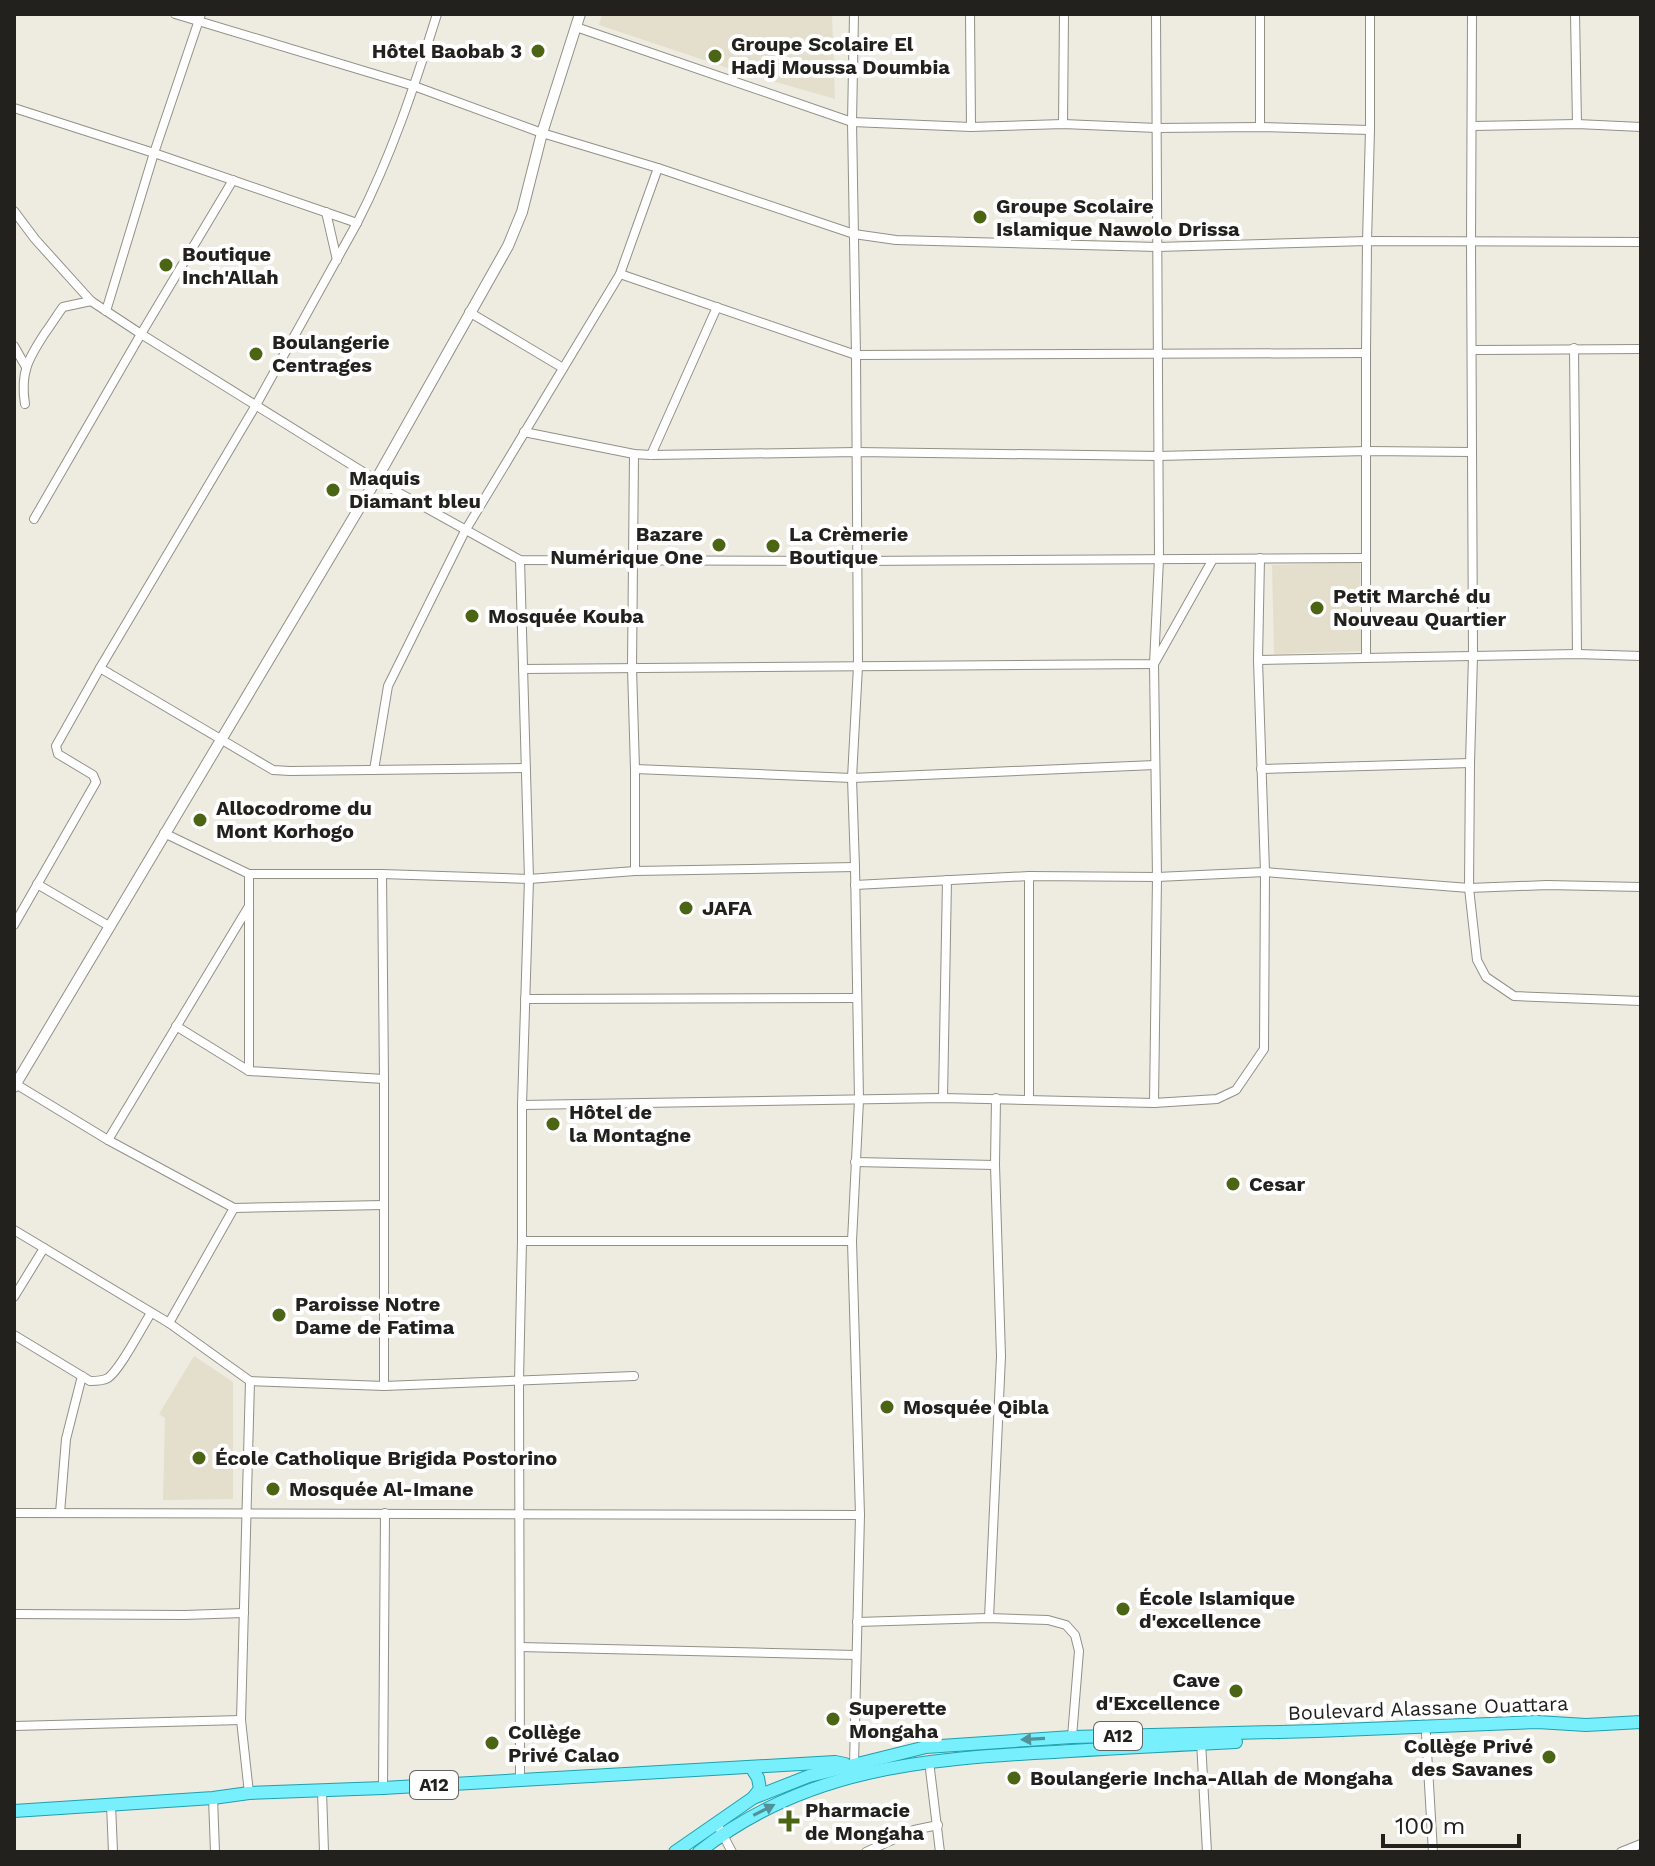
<svg xmlns="http://www.w3.org/2000/svg" width="1655" height="1866" viewBox="0 0 1655 1866" font-family="'Work Sans',sans-serif">
<style>
.built{fill:#e4decd}
.lines{fill:none;stroke-linecap:round;stroke-linejoin:round}
.minor-casing{stroke:#929087;stroke-width:10}
.tertiary-casing{stroke:#929087;stroke-width:12}
.primary-casing{stroke:#1fa0ad;stroke-width:14}
.minor{stroke:#fff;stroke-width:8}
.tertiary{stroke:#fff;stroke-width:10}
.primary{stroke:#78effd;stroke-width:12}
.oneway{fill:#519298}
.poi-dot{fill:#4b6515;stroke:#fff;stroke-width:3}
.labels{text-anchor:middle;stroke-width:8;stroke-linejoin:round;paint-order:stroke}
.shield{fill:#fff;stroke:#646461;stroke-width:2}
.shield-label{font-size:18px;font-weight:bold;fill:#22211d}
.poi-label{font-size:20px;font-weight:bold;fill:#22211d;stroke:#fff;text-anchor:start}
.street-label{font-size:20px;fill:#22211d;stroke:#fff}
</style>
<rect width="100%" height="100%" fill="#eeebe1"/>
<!-- built -->
<g class="built">
<path d="M602,14H832L835,99L734,70L599,25Z"/>
<path d="M1360,562L1362,651L1274,654L1272,565Z"/>
<path d="M194,1356L233,1382V1499L163,1500L165,1418L159,1414Z"/>
</g>
<g class="lines">
<defs>
<g id="minor">
<path d="M175,14L414,86L542,133L658,168L854,234L896,240L1157,247L1367,241L1641,242"/>
<path d="M970,14L971,127"/>
<path d="M1260,14V127"/>
<path d="M1472,14L1471,243L1473,656L1470,763L1469,888L1477,960L1486,977L1514,996L1641,1001"/>
<path d="M1575,14L1577,124"/>
<path d="M576,27L852,122L971,127L1063,124L1157,128L1260,127L1370,130"/>
<path d="M14,108L154,153L357,223"/>
<path d="M1063,124L1064,14"/>
<path d="M1473,126L1577,124L1641,127"/>
<path d="M14,211L35,239L91,301L141,334L376,480L520,560L857,561L1365,558"/>
<path d="M326,212L337,260"/>
<path d="M620,274L856,355L1366,353"/>
<path d="M106,311L154,153L201,14"/>
<path d="M469,312L563,368"/>
<path d="M14,346L26,367"/>
<path d="M1574,348L1577,654"/>
<path d="M1472,350L1641,349"/>
<path d="M25,404C20,373 28,359 45,333C51,325 57,315 63,307L91,301"/>
<path d="M524,432L634,454L651,455L857,452L1158,456L1367,451L1472,452"/>
<path d="M634,454L632,668L635,769V871"/>
<path d="M651,455L717,307"/>
<path d="M34,519L141,334L233,180"/>
<path d="M1366,658V353L1367,241L1370,130V14"/>
<path d="M1258,660L1577,654L1641,656"/>
<path d="M100,668L273,770L290,771L525,768"/>
<path d="M523,669L1154,664L1213,559"/>
<path d="M635,769L852,778L1155,765"/>
<path d="M1261,769L1470,763"/>
<path d="M374,770L388,686L465,531L620,274L658,168"/>
<path d="M164,833L249,874H382L529,879L635,871L855,867"/>
<path d="M249,874V1071"/>
<path d="M382,874L384,1079V1386"/>
<path d="M37,884L109,926"/>
<path d="M855,885L1029,876L1157,877L1265,872L1469,888L1547,885L1641,887"/>
<path d="M14,925L96,782L93,775L58,754L56,746L100,668L256,405L357,223C391,157 415,85 437,14"/>
<path d="M525,999L857,998"/>
<path d="M176,1026L249,1071L384,1079"/>
<path d="M14,1083L108,1140L234,1208"/>
<path d="M943,1098L947,880"/>
<path d="M1029,1100V876"/>
<path d="M1154,1103L1157,877L1154,664L1159,559L1156,14"/>
<path d="M522,1105L943,1098L1154,1103L1217,1099L1236,1090L1264,1049L1265,872L1258,660L1260,558"/>
<path d="M108,1140L249,906"/>
<path d="M855,1162L995,1165"/>
<path d="M14,1230L169,1323L250,1381L384,1386L634,1376"/>
<path d="M522,1241H852"/>
<path d="M14,1297L44,1248"/>
<path d="M169,1323L234,1208L384,1205"/>
<path d="M14,1335L90,1381C96,1381 103,1381 108,1378C120,1370 142,1327 151,1313"/>
<path d="M14,1513L860,1515"/>
<path d="M60,1513L66,1439L82,1376"/>
<path d="M14,1614L184,1615L244,1613"/>
<path d="M989,1618L1001,1356L995,1165L996,1098"/>
<path d="M857,1622L989,1618L1048,1620L1066,1625L1075,1635L1079,1651L1072,1737"/>
<path d="M520,1647L856,1655"/>
<path d="M14,1726L241,1720"/>
<path d="M1426,1734L1433,1852"/>
<path d="M1201,1741L1207,1852"/>
<path d="M929,1761L940,1852"/>
<path d="M854,1765L860,1515L852,1241L859,1100L855,867L852,778L858,666L856,355L852,122L854,14"/>
<path d="M520,1780L519,1381L522,1241V1105L529,879L520,560"/>
<path d="M383,1788L385,1513"/>
<path d="M322,1791L324,1852"/>
<path d="M249,1793L241,1720L250,1381"/>
<path d="M213,1798L215,1852"/>
<path d="M111,1804L113,1852"/>
<path d="M716,1822L732,1852"/>
<path d="M866,1852L914,1830L938,1825"/>
<path d="M1621,1852L1641,1844"/>
</g>
<path id="tertiary" d="M14,1087L376,480L508,246L522,212L542,133L580,14"/>
<g id="primary">
<path d="M751,1767L758,1778L760,1789L753,1798"/>
<path d="M14,1811L213,1798L249,1793L383,1788L835,1762L845,1764"/>
<path d="M675,1852L753,1798L809,1776L926,1747L1072,1737L1317,1731L1537,1722L1586,1725L1641,1722"/>
<path d="M699,1852C805,1768 924,1759 1054,1752C1114,1748 1175,1745 1236,1742"/>
</g>
</defs>
<!-- minor casing -->
<use href="#minor" class="minor-casing"/>
<!-- tertiary casing -->
<use href="#tertiary" class="tertiary-casing"/>
<!-- primary casing -->
<use href="#primary" class="primary-casing"/>
<!-- minor -->
<use href="#minor" class="minor"/>
<!-- tertiary -->
<use href="#tertiary" class="tertiary"/>
<!-- primary -->
<use href="#primary" class="primary"/>
</g>
<!-- one-way arrows -->
<defs><path id="oneway-solid" d="M-6-.8H1V-3.2L6.5 0L1 3.2V.8H-6Z" transform="scale(2)"/></defs>
<g class="oneway">
<use href="#oneway-solid" transform="translate(1033 1739) rotate(177)"/>
<use href="#oneway-solid" transform="translate(764 1810) rotate(-27)"/>
</g>
<!-- markers -->
<g class="poi-dot">
<circle cx="538" cy="51" r="8"/>
<circle cx="715" cy="56" r="8"/>
<circle cx="980" cy="217" r="8"/>
<circle cx="166" cy="265" r="8"/>
<circle cx="256" cy="354" r="8"/>
<circle cx="333" cy="490" r="8"/>
<circle cx="719" cy="545" r="8"/>
<circle cx="773" cy="546" r="8"/>
<circle cx="1317" cy="608" r="8"/>
<circle cx="472" cy="616" r="8"/>
<circle cx="200" cy="820" r="8"/>
<circle cx="686" cy="908" r="8"/>
<circle cx="553" cy="1124" r="8"/>
<circle cx="1233" cy="1184" r="8"/>
<circle cx="279" cy="1315" r="8"/>
<circle cx="887" cy="1407" r="8"/>
<circle cx="199" cy="1458" r="8"/>
<circle cx="273" cy="1489" r="8"/>
<circle cx="1123" cy="1609" r="8"/>
<circle cx="1236" cy="1691" r="8"/>
<circle cx="833" cy="1719" r="8"/>
<circle cx="492" cy="1743" r="8"/>
<circle cx="1549" cy="1757" r="8"/>
<circle cx="1014" cy="1778" r="8"/>
<path d="M785 1809h8v8h8v8h-8v8h-8v-8h-8v-8h8z"/>
</g>
<g class="labels">
<!-- shield labels -->
<g class="shield">
<rect x="1094" y="1722" width="48" height="28" rx="6"/>
<rect x="410" y="1771" width="48" height="28" rx="6"/>
</g>
<g class="shield-label">
<text x="1118" y="1742">A12</text>
<text x="434" y="1791">A12</text>
</g>
<!-- poi labels -->
<g class="poi-label">
<text x="731" y="51">Groupe Scolaire El<tspan x="731" dy="23">Hadj Moussa Doumbia</tspan></text>
<text x="522" y="58" text-anchor="end">Hôtel Baobab 3</text>
<text x="996" y="213">Groupe Scolaire<tspan x="996" dy="23">Islamique Nawolo Drissa</tspan></text>
<text x="182" y="261">Boutique<tspan x="182" dy="23">Inch'Allah</tspan></text>
<text x="272" y="349">Boulangerie<tspan x="272" dy="23">Centrages</tspan></text>
<text x="349" y="485">Maquis<tspan x="349" dy="23">Diamant bleu</tspan></text>
<text x="703" y="541" text-anchor="end">Bazare<tspan x="703" dy="23">Numérique One</tspan></text>
<text x="789" y="541">La Crèmerie<tspan x="789" dy="23">Boutique</tspan></text>
<text x="1333" y="603">Petit Marché du<tspan x="1333" dy="23">Nouveau Quartier</tspan></text>
<text x="488" y="623">Mosquée Kouba</text>
<text x="216" y="815">Allocodrome du<tspan x="216" dy="23">Mont Korhogo</tspan></text>
<text x="702" y="915">JAFA</text>
<text x="569" y="1119">Hôtel de<tspan x="569" dy="23">la Montagne</tspan></text>
<text x="1249" y="1191">Cesar</text>
<text x="295" y="1311">Paroisse Notre<tspan x="295" dy="23">Dame de Fatima</tspan></text>
<text x="903" y="1414">Mosquée Qibla</text>
<text x="215" y="1465">École Catholique Brigida Postorino</text>
<text x="289" y="1496">Mosquée Al-Imane</text>
<text x="1139" y="1605">École Islamique<tspan x="1139" dy="23">d'excellence</tspan></text>
<text x="1220" y="1687" text-anchor="end">Cave<tspan x="1220" dy="23">d'Excellence</tspan></text>
<text x="849" y="1715">Superette<tspan x="849" dy="23">Mongaha</tspan></text>
<text x="508" y="1739">Collège<tspan x="508" dy="23">Privé Calao</tspan></text>
<text x="1533" y="1753" text-anchor="end">Collège Privé<tspan x="1533" dy="23">des Savanes</tspan></text>
<text x="1030" y="1785">Boulangerie Incha-Allah de Mongaha</text>
<text x="805" y="1817">Pharmacie<tspan x="805" dy="23">de Mongaha</tspan></text>
</g>
<!-- street labels -->
<g class="street-label">
<text transform="translate(1428 1708) rotate(-2)" y="7">Boulevard Alassane Ouattara</text>
</g>
</g>
<!-- border -->
<rect width="1655" height="1866" fill="none" stroke="#22211d" stroke-width="32"/>
<!-- scale -->
<path d="M1383 1834v12h136v-12" fill="none" stroke="#22211d" stroke-width="4"/>
<text x="1395" y="1834" font-size="24" fill="#22211d" stroke="#ffffff" stroke-width="6" paint-order="stroke">100 m</text>
</svg>
